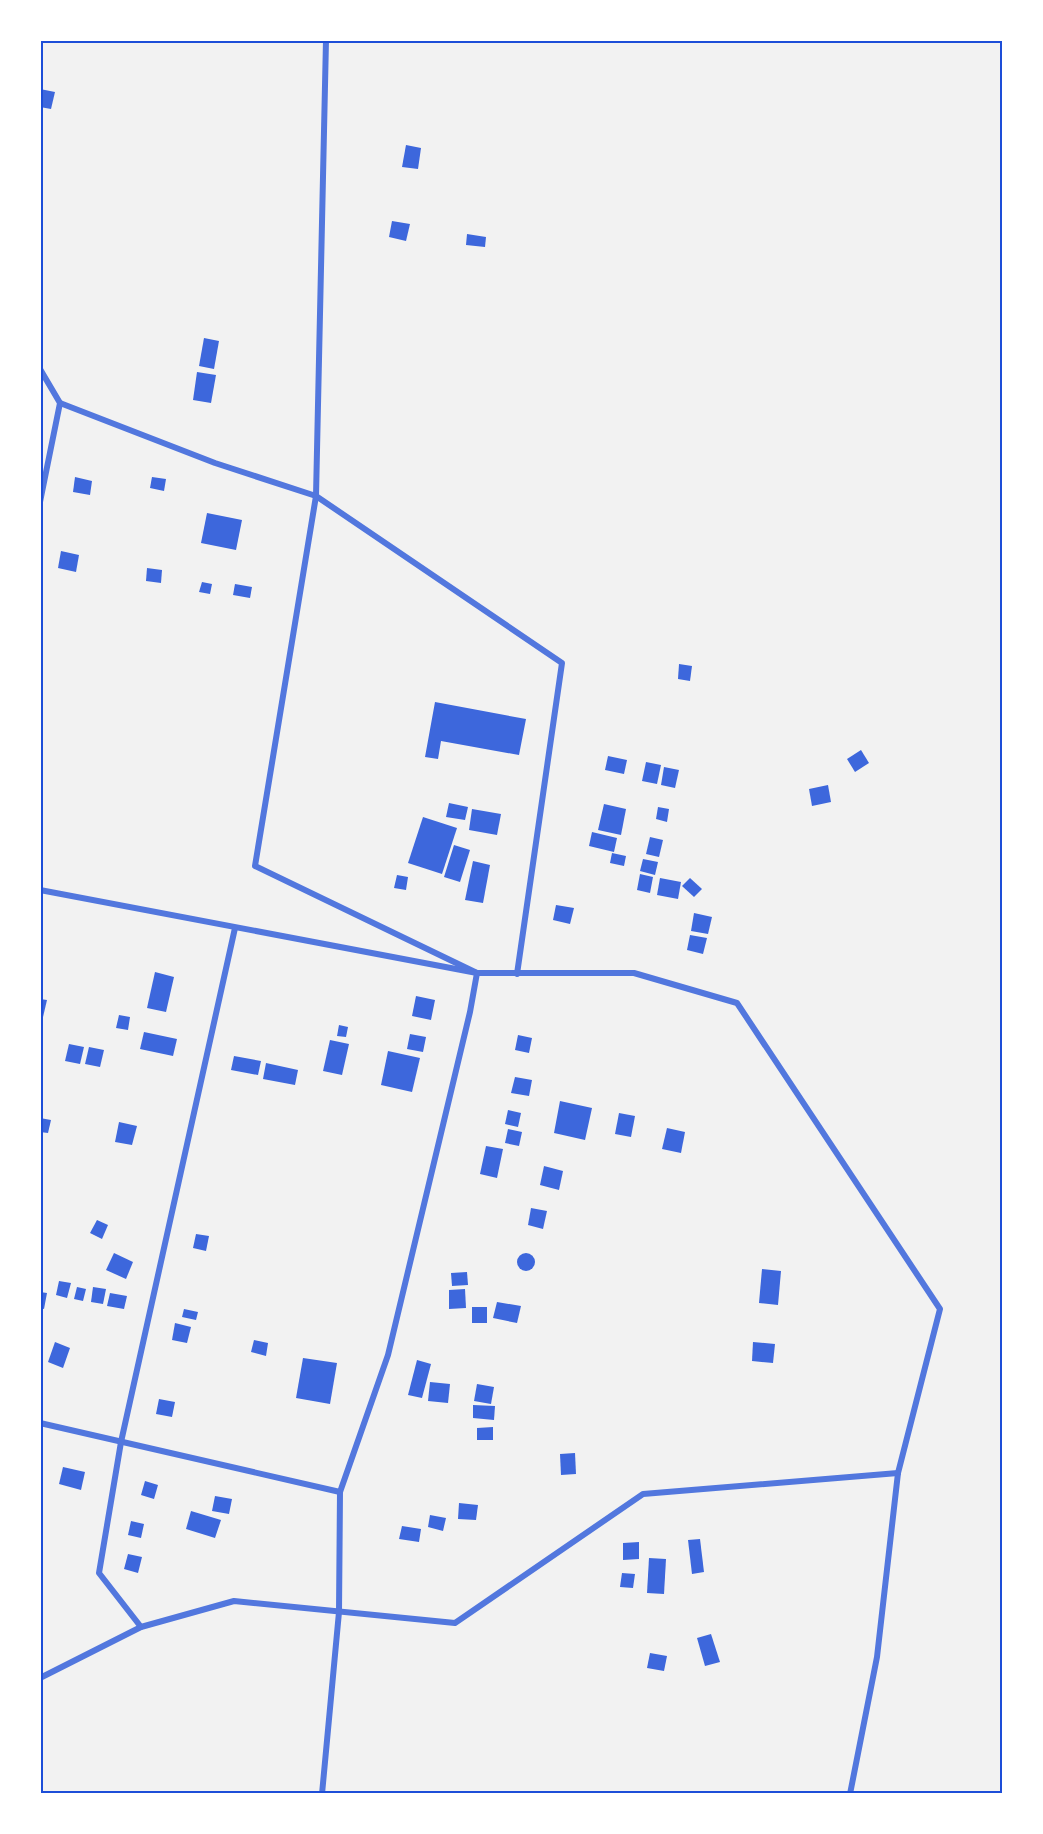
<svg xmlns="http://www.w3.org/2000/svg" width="1043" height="1834" viewBox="0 0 1043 1834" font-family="Jost,sans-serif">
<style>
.building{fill:#3d67dc}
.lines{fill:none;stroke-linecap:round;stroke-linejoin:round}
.minor{stroke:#5277de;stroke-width:6}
.neatline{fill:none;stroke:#1d4ed8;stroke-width:2}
</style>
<rect width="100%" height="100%" fill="#f2f2f2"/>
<!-- building -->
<g class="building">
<path d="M40,89L55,92L51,109L40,107Z"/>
<path d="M406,145L421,148L418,169L402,167Z"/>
<path d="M392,221L410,224L406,241L389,237Z"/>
<path d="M467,234L486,237L485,247L466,245Z"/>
<path d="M204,338L219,341L214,369L199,366Z"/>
<path d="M197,372L216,375L211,403L193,400Z"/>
<path d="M75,477L92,481L90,495L73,492Z"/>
<path d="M152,477L166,479L164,491L150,488Z"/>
<path d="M207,513L242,520L236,550L201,543Z"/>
<path d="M61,551L79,555L76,572L58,568Z"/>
<path d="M147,568L162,570L161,583L146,581Z"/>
<path d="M202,582L212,584L210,594L199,592Z"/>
<path d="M235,584L252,587L250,598L233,595Z"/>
<path d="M679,664L692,666L690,681L678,679Z"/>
<path d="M435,702L526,719L519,755L441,741L438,759L425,757Z"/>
<path d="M861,750L869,763L855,772L847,759Z"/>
<path d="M608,756L627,760L624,774L605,770Z"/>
<path d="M646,762L661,765L657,784L642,781Z"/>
<path d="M664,767L679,770L675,788L661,785Z"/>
<path d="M828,785L831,802L812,806L809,789Z"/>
<path d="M449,803L468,807L465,820L446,817Z"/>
<path d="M604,804L626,809L621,835L598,830Z"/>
<path d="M658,807L669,809L667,822L656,819Z"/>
<path d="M472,809L501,814L497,835L469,830Z"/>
<path d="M423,817L457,828L442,874L408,863Z"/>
<path d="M592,832L617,838L614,852L589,846Z"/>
<path d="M650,837L663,840L659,857L646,854Z"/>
<path d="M454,845L470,850L460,882L444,877Z"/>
<path d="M612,853L626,856L624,866L610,863Z"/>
<path d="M643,859L658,862L655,875L640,871Z"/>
<path d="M473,861L490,865L483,903L465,900Z"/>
<path d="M640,874L653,877L650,893L637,890Z"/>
<path d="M397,875L408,877L406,890L394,888Z"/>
<path d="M660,878L681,882L678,899L657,895Z"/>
<path d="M690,878L702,889L694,897L682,886Z"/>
<path d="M556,905L574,908L570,924L553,920Z"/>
<path d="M694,913L712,917L708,934L691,931Z"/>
<path d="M690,935L707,938L703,954L687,950Z"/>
<path d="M155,972L174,977L166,1012L147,1008Z"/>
<path d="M416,996L435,1000L431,1020L412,1016Z"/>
<path d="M40,999L47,1000L43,1017L40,1016Z"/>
<path d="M119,1015L130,1017L128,1030L116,1028Z"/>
<path d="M339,1025L348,1027L346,1037L337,1036Z"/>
<path d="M144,1032L177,1039L173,1056L140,1049Z"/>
<path d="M410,1034L426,1037L423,1052L407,1049Z"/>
<path d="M518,1035L532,1038L529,1053L515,1050Z"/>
<path d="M330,1040L349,1044L342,1075L323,1071Z"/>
<path d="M69,1044L84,1047L80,1064L65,1061Z"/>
<path d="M89,1047L104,1050L100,1067L85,1064Z"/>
<path d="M388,1051L420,1058L412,1092L381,1085Z"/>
<path d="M234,1056L261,1061L258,1075L231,1070Z"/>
<path d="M266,1063L298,1070L295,1085L263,1079Z"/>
<path d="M515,1077L532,1080L529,1096L511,1093Z"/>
<path d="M560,1101L592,1108L585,1140L554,1133Z"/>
<path d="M508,1110L521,1113L518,1127L505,1124Z"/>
<path d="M619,1113L635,1116L631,1137L615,1134Z"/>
<path d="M40,1118L51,1120L48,1133L40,1132Z"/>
<path d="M119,1122L137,1126L132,1145L115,1142Z"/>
<path d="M667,1128L685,1132L681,1153L662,1149Z"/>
<path d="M508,1129L522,1132L519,1146L505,1143Z"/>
<path d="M486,1146L503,1149L497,1178L480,1174Z"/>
<path d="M544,1166L563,1171L559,1190L540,1185Z"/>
<path d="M531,1208L547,1211L543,1229L528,1225Z"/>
<path d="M97,1220L108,1225L102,1239L90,1233Z"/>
<path d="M196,1234L209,1236L206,1251L193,1248Z"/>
<circle cx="526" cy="1262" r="9"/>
<path d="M114,1253L133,1262L126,1279L106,1270Z"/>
<path d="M762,1269L781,1271L778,1305L759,1303Z"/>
<path d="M467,1272L468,1285L452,1286L451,1273Z"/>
<path d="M59,1281L71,1283L67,1298L56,1295Z"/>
<path d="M77,1287L86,1289L83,1301L74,1299Z"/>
<path d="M93,1287L106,1289L103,1304L91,1302Z"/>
<path d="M465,1289L466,1308L449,1309V1290Z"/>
<path d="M40,1292L47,1293L44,1309L40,1308Z"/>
<path d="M110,1293L127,1296L124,1309L107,1306Z"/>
<path d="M497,1302L521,1306L517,1323L493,1318Z"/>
<rect x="472" y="1307" width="15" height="16"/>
<path d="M184,1309L198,1312L196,1320L182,1317Z"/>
<path d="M175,1323L191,1327L187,1343L172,1340Z"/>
<path d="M254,1340L268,1343L266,1356L251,1352Z"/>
<path d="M55,1342L70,1348L63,1368L48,1362Z"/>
<path d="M753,1342L775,1344L773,1363L752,1361Z"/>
<path d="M303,1358L337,1363L330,1404L296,1398Z"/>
<path d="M417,1360L431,1364L422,1398L408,1395Z"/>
<path d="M430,1382L450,1384L448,1403L428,1401Z"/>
<path d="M477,1384L494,1387L491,1404L474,1401Z"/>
<path d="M159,1399L175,1402L172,1417L156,1414Z"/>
<path d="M473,1405L495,1406L494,1420L473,1418Z"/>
<path d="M493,1427V1440H477V1428Z"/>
<path d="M575,1453L576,1474L561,1475L560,1454Z"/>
<path d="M63,1467L85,1472L81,1490L59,1484Z"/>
<path d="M145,1481L158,1485L154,1499L141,1495Z"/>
<path d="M215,1496L232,1499L229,1514L212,1511Z"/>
<path d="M459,1503L478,1505L476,1520L458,1519Z"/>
<path d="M191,1511L221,1520L215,1538L186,1529Z"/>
<path d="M430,1515L446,1518L443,1531L428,1527Z"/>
<path d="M131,1521L144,1524L141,1538L128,1535Z"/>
<path d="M402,1526L421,1529L419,1542L399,1539Z"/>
<path d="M700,1539L704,1572L692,1574L688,1540Z"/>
<path d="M639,1542V1559L623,1560V1543Z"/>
<path d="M128,1554L142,1557L138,1573L124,1569Z"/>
<path d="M649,1558L666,1559L664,1594L647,1593Z"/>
<path d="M622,1573L635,1574L633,1588L620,1587Z"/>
<path d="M711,1634L720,1662L705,1666L697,1638Z"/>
<path d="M650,1653L667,1656L664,1671L647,1668Z"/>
</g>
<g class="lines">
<!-- minor -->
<g class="minor">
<path d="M40,369L60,403L40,502"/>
<path d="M60,403L215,463L316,496L562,663L517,974"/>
<path d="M40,890L477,973H634L737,1003L940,1309L898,1473L877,1657L850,1794"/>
<path d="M40,1423L340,1492"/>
<path d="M141,1627L99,1573L121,1442L235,928"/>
<path d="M40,1678L141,1627L234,1601L455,1623L643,1494L898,1473"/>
<path d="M322,1794L339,1612L340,1492L388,1355L470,1012L477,973L255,866L316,496L326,40"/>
</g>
</g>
<!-- border -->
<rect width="1043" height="1834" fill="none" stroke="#ffffff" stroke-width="84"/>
<rect x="42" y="42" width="959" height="1750" class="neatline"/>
</svg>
